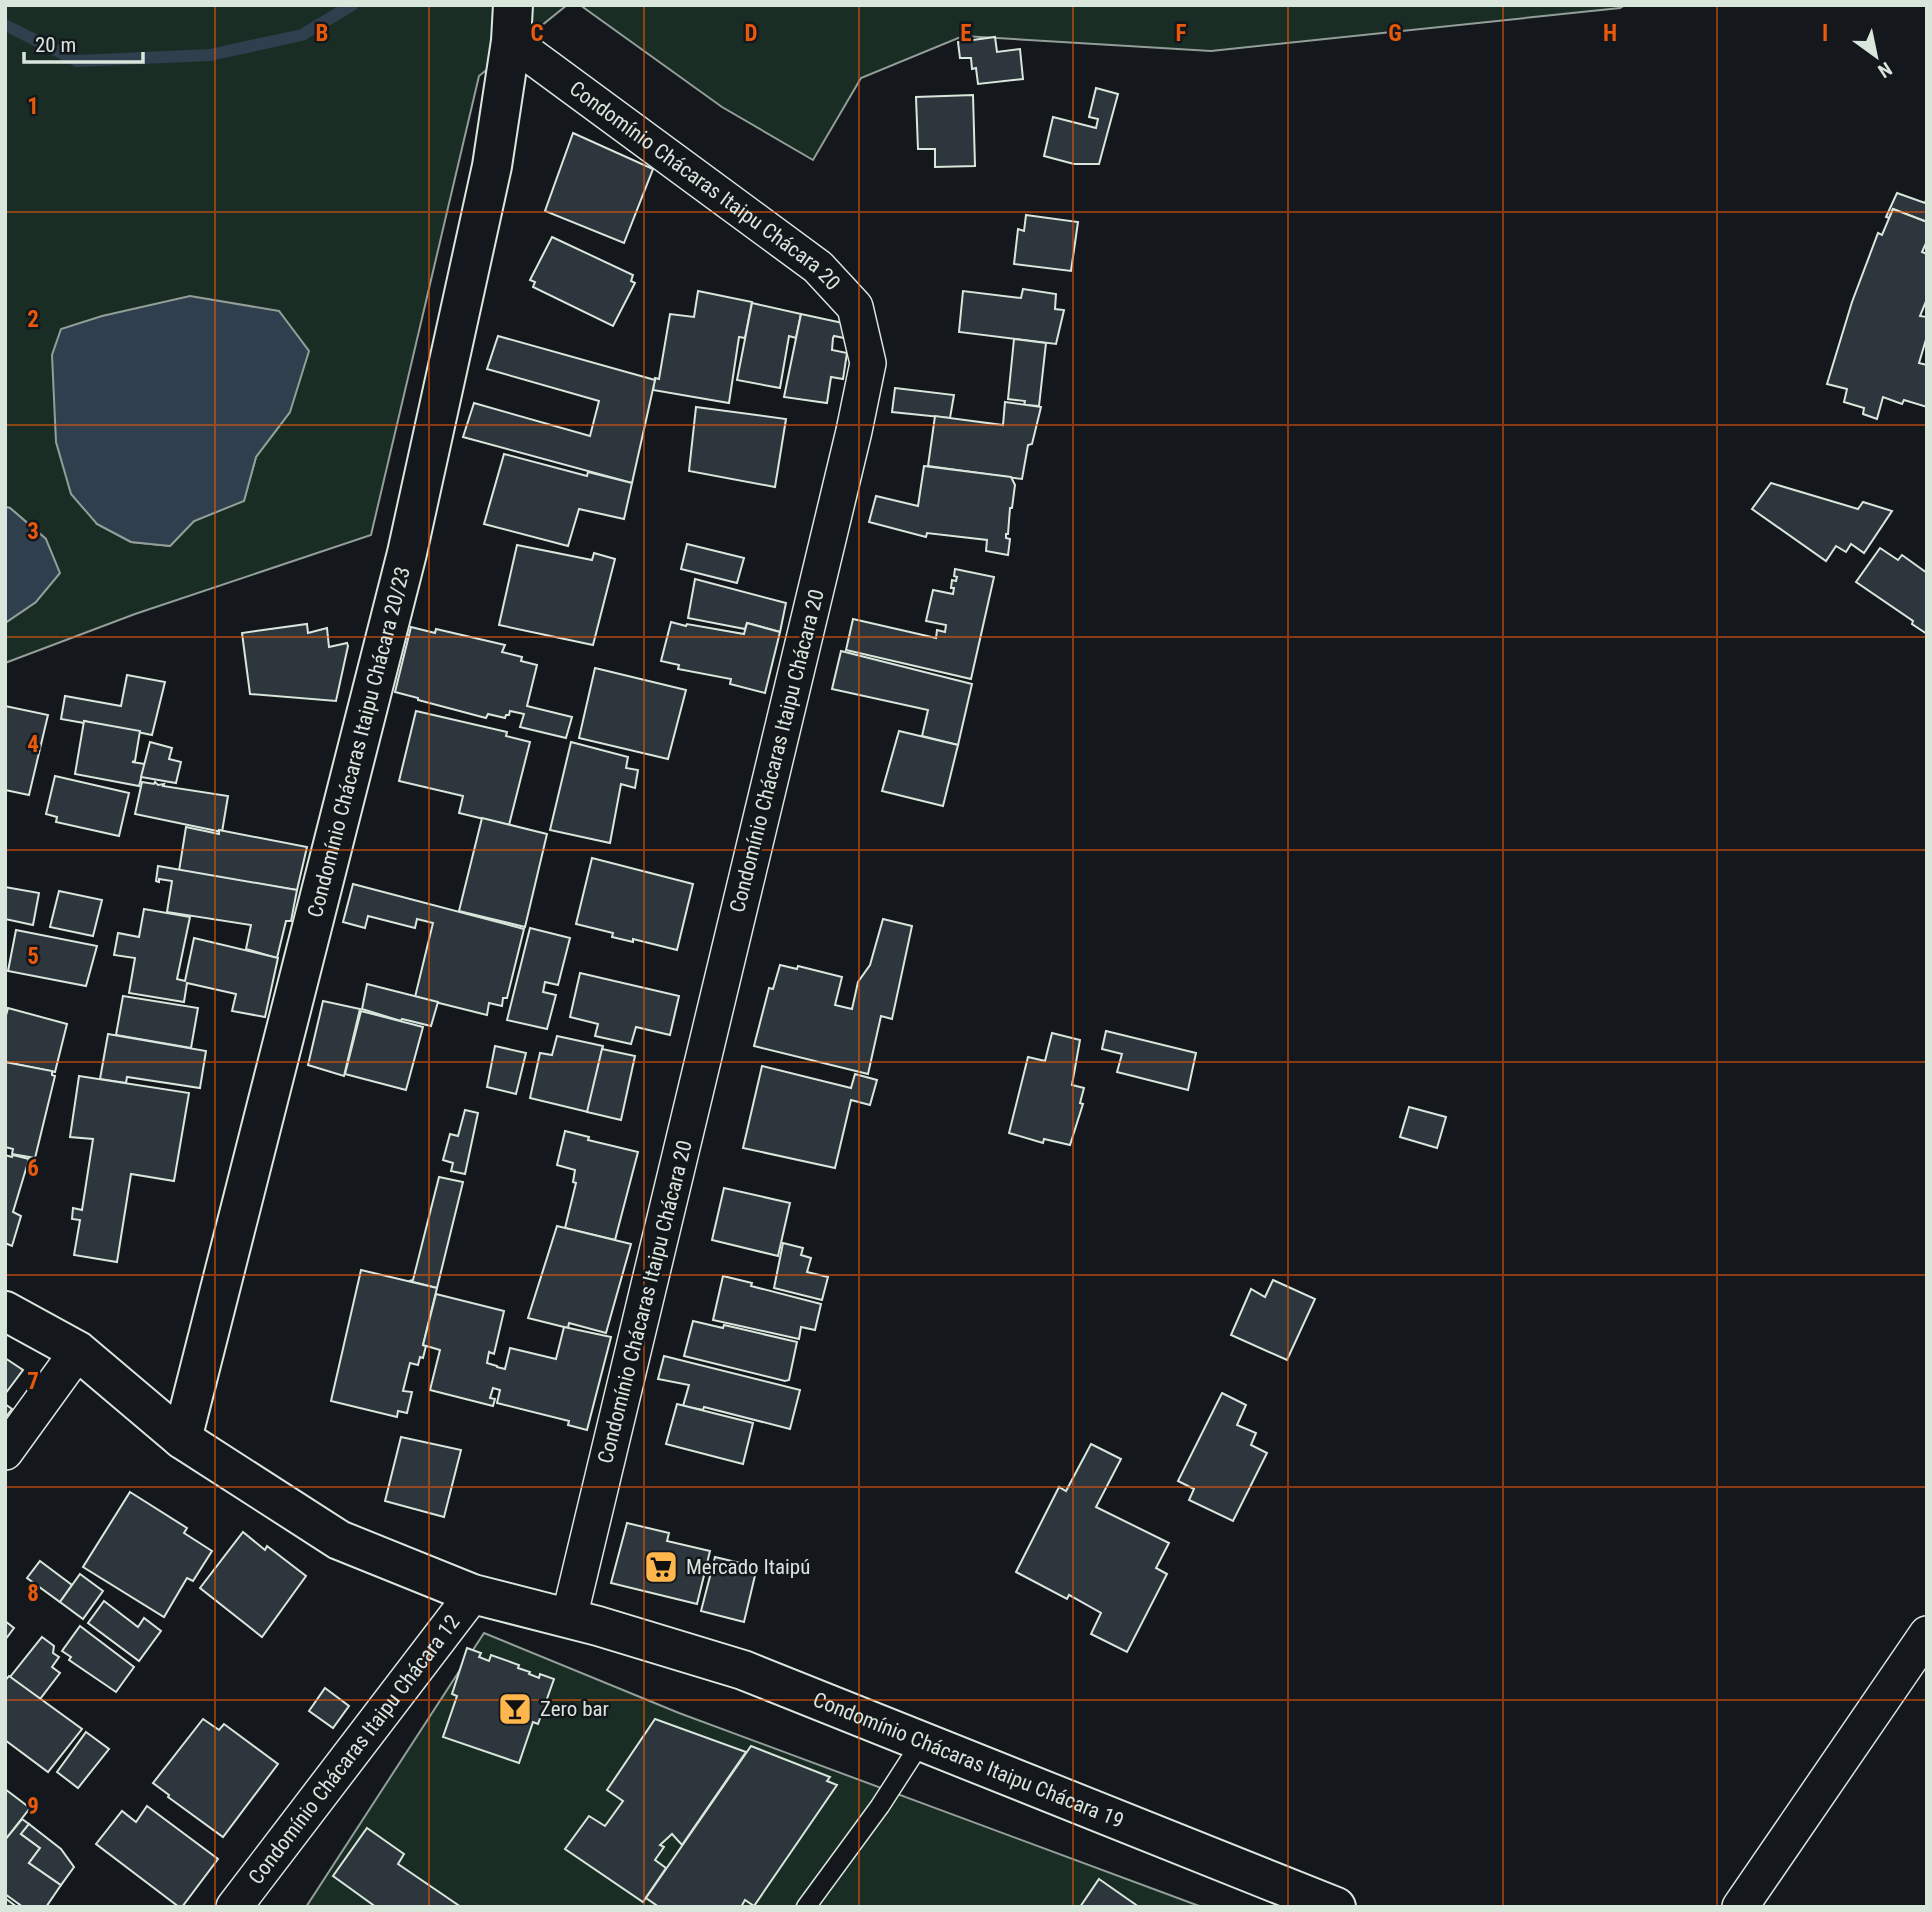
<svg xmlns="http://www.w3.org/2000/svg" width="1932" height="1912" viewBox="0 0 1932 1912" font-family="'Roboto Condensed',sans-serif">
<style>
.green{fill:#1a2d24;stroke:#939e99;stroke-width:2;fill-rule:evenodd}
.water{fill:#2f3f4d;stroke:#939e99;stroke-width:2}
.lines{fill:none;stroke-linecap:round;stroke-linejoin:round}
.stream{stroke:#2f3f4d;stroke-width:12}
.building{fill:#2c363c;stroke:#d8e6dc;stroke-width:2}
.lane-casing{stroke:#d8e6dc;stroke-width:21}
.street-casing{stroke:#d8e6dc;stroke-width:38}
.secondary-casing{stroke:#d8e6dc;stroke-width:42}
.lane{stroke:#14181c;stroke-width:18}
.street{stroke:#14181c;stroke-width:35}
.secondary{stroke:#14181c;stroke-width:38}
.grid{fill:none;stroke:#e8590c;stroke-width:2;stroke-opacity:0.55}
.labels{text-anchor:middle;stroke-width:5;stroke-linejoin:round;paint-order:stroke}
.street-label{font-size:21px;fill:#d8e6dc;stroke:#14181c}
.poi-label{font-size:21px;fill:#d8e6dc;stroke:#14181c;text-anchor:start}
.grid-label{font-size:23px;text-anchor:middle;font-weight:bold;fill:#e8590c;stroke:#14181c;stroke-width:5;stroke-linejoin:round;paint-order:stroke}
</style>
<rect width="100%" height="100%" fill="#14181c"/>
<!-- green -->
<g class="green">
<path d="M5,5H567L479,76L371,535L135,614L5,663V623L36,602L46,539L10,508L5,507ZM290,412L256,457L244,500L194,521L170,546L131,542L97,524Z"/>
<path d="M580,5H1625L1620,8L1211,51L963,36L861,78L813,160L722,107Z"/>
<path d="M484,1633L679,1713L1202,1907H306Z"/>
</g>
<!-- water -->
<g class="water">
<path d="M190,296L279,311L309,351L290,412L256,457L244,501L194,521L170,546L131,542L97,524L71,494L56,442L52,355L61,329L102,316Z"/>
<path d="M5,507L10,508L46,539L60,573L36,602L5,623Z"/>
</g>
<g class="lines">
<!-- stream -->
<path class="stream" d="M5,25L77,61L210,55L302,35L352,5"/>
</g>
<!-- building -->
<g class="building">
<path d="M995,37L997,52L1020,49L1023,79L978,84L976,68L972,69L971,58H960L958,42Z"/>
<path d="M1096,88L1118,94L1099,164H1074L1044,156L1053,117L1096,128L1098,119L1089,117Z"/>
<path d="M973,95L975,166L935,167V149H918L916,97Z"/>
<path d="M573,133L653,169L624,243L545,211Z"/>
<path d="M1897,193L1925,203L1927,197V222L1893,209L1889,218L1886,217Z"/>
<path d="M1893,209L1927,222V241L1922,252L1927,254V299L1920,316L1927,317V336L1919,363L1927,365V407L1904,400L1902,404L1883,397L1877,419L1863,414L1864,408L1844,402L1847,389L1827,384L1852,302L1878,233L1882,235Z"/>
<path d="M1026,215L1078,222L1071,271L1014,264L1018,229L1024,231Z"/>
<path d="M552,237L633,275L631,281L635,283L613,326L533,287L535,282L530,280Z"/>
<path d="M1023,289L1056,294L1055,309L1064,310L1056,344L959,332L963,291L1021,298Z"/>
<path d="M698,291L752,302L745,338L739,337L729,403L653,390L655,378L659,379L670,314L694,317Z"/>
<path d="M752,303L801,314L796,338L789,336L780,388L737,380Z"/>
<path d="M801,314L852,325L849,339L834,336L833,338L832,350L847,353L843,379L831,377L827,403L784,397Z"/>
<path d="M498,336L655,380L632,483L463,437L474,403L590,436L599,401L487,369Z"/>
<path d="M1014,339L1046,343L1039,406L1024,405L1025,401L1008,399Z"/>
<path d="M895,388L954,395L950,418L892,412Z"/>
<path d="M1005,402L1041,407L1032,444L1028,445L1022,479L928,466L935,416L1003,425Z"/>
<path d="M696,407L786,419L775,487L689,471Z"/>
<path d="M504,454L587,476L588,472L632,483L624,519L579,509L568,546L484,524Z"/>
<path d="M924,466L1011,477L1015,485L1012,508H1010L1008,534H1006V538L1010,539L1008,555L986,551L987,540L927,533L926,537L869,522L876,496L918,506Z"/>
<path d="M1771,483L1858,509L1863,502L1892,511L1864,553L1851,544L1846,552L1836,546L1826,561L1752,509Z"/>
<path d="M687,544L744,558L737,583L681,569Z"/>
<path d="M517,545L592,560L594,553L615,559L593,645L499,625Z"/>
<path d="M1880,548L1898,560L1902,555L1927,573V634L1912,624L1913,621L1856,582Z"/>
<path d="M955,569L994,577L971,679L846,650L853,619L936,638L937,630L945,632L946,625L926,621L933,590L953,594L954,588H951L952,580L956,581L957,577L954,576Z"/>
<path d="M695,579L786,603L780,632L747,623L745,629L688,618Z"/>
<path d="M671,622L686,626L687,624L744,634L747,623L780,632L765,693L730,684L731,679L678,669L679,665L661,661Z"/>
<path d="M307,624L308,633L327,628L329,647L347,643L348,646L336,701L250,694L242,633Z"/>
<path d="M411,627L435,633L436,629L505,645L502,652L522,657L521,661L537,665L527,706L572,717L566,738L520,727L524,714L510,711L509,715H506L505,718L488,714L486,718L418,700V698L395,692Z"/>
<path d="M841,651L972,684L958,745L922,736L928,710L832,689Z"/>
<path d="M595,668L686,690L668,759L579,738Z"/>
<path d="M127,675L165,682L152,735L84,721V723L61,719L65,696L121,706Z"/>
<path d="M5,706L48,715L29,795L5,790Z"/>
<path d="M416,711L507,732L506,736L530,742L509,825L459,813L463,796L399,781Z"/>
<path d="M84,721L140,731L135,761L132,762L145,764L139,786L75,774Z"/>
<path d="M899,731L958,745L943,806L882,791Z"/>
<path d="M150,742L172,748L169,759L181,762L176,783L141,777Z"/>
<path d="M571,742L628,757L626,768L638,770L635,788L621,784L610,843L550,830Z"/>
<path d="M55,776L129,793L119,836L56,822L57,817L46,814Z"/>
<path d="M142,782L154,784L155,782L158,785L164,784L163,786L228,796L222,832L135,814Z"/>
<path d="M482,818L547,834L525,927L459,911Z"/>
<path d="M186,827L219,834V830L307,847L297,890L179,871Z"/>
<path d="M592,858L693,884L677,950L633,939V942L612,937L613,933L576,924Z"/>
<path d="M158,866L297,890L291,921H286L277,958L246,949L251,925L167,912L172,881L159,879V882L156,881Z"/>
<path d="M353,884L524,929L507,998H503L502,1006L489,1003L487,1015L415,997L433,923L417,919L415,928L368,916L365,928L343,922Z"/>
<path d="M5,887L39,893L33,925L5,919Z"/>
<path d="M59,891L102,900L93,936L50,927Z"/>
<path d="M144,909L190,917L177,979L185,981L194,938L278,958L265,1017L232,1011L236,994L187,983L184,1002L129,993L135,958L114,955L118,933L139,937Z"/>
<path d="M883,919L912,926L892,1019L881,1016L868,1074L754,1046L769,988L773,989L780,965L797,969L798,966L842,977L835,1005L852,1009L858,982L870,965Z"/>
<path d="M530,928L570,938L558,985L545,982L543,992L556,995L547,1029L507,1020Z"/>
<path d="M16,930L97,946L86,986L8,971Z"/>
<path d="M580,973L679,996L670,1035L636,1027L631,1044L595,1036L598,1024L570,1017Z"/>
<path d="M367,984L438,1002L431,1026L402,1019L401,1021L362,1009Z"/>
<path d="M123,996L198,1008L191,1048L116,1035Z"/>
<path d="M323,1001L360,1009L344,1076L308,1065Z"/>
<path d="M8,1008L67,1024L55,1072L5,1062V1019Z"/>
<path d="M361,1011L423,1027L406,1090L345,1074Z"/>
<path d="M1106,1031L1196,1053L1188,1090L1117,1072L1122,1054L1102,1049Z"/>
<path d="M1052,1033L1080,1040L1072,1085L1084,1088L1080,1103L1083,1104L1070,1145L1044,1139L1043,1143L1009,1133L1028,1057L1045,1061Z"/>
<path d="M108,1034L206,1051L200,1088L127,1077L126,1083L100,1079Z"/>
<path d="M557,1036L603,1046L588,1112L530,1098L540,1053L552,1055Z"/>
<path d="M495,1046L526,1053L516,1094L487,1087Z"/>
<path d="M602,1049L635,1056L621,1120L587,1112Z"/>
<path d="M5,1062L52,1071V1075L55,1076L35,1158L12,1154L13,1149L5,1147Z"/>
<path d="M762,1066L851,1088L855,1074L877,1080L870,1105L851,1100L835,1168L743,1148Z"/>
<path d="M79,1076L189,1093L174,1181L131,1174L117,1262L74,1255L80,1220L72,1219L73,1208L82,1210L93,1139L70,1137Z"/>
<path d="M1409,1107L1446,1117L1437,1148L1400,1137Z"/>
<path d="M465,1110L478,1113L465,1174L451,1171L453,1163L443,1160L450,1134L458,1136Z"/>
<path d="M565,1131L589,1137L588,1140L638,1152L615,1240L565,1228L576,1183L573,1182L575,1170L557,1165Z"/>
<path d="M5,1155L12,1157L13,1155L29,1159L13,1212L21,1216L12,1246L5,1243Z"/>
<path d="M439,1177L463,1182L437,1288L409,1281L413,1280Z"/>
<path d="M724,1188L790,1203L778,1256L712,1240Z"/>
<path d="M557,1226L631,1244L606,1333L569,1323L568,1328L528,1318Z"/>
<path d="M783,1243L803,1248L801,1255L811,1258L807,1272L828,1277L822,1300L774,1288Z"/>
<path d="M361,1270L437,1288L423,1345L426,1346L423,1358L420,1357L418,1365L410,1363L403,1391L412,1392L407,1413L398,1411L397,1417L331,1401Z"/>
<path d="M723,1276L752,1283L751,1286L821,1304L815,1330L801,1327L799,1339L713,1320Z"/>
<path d="M1273,1280L1315,1299L1287,1360L1231,1335L1251,1289L1265,1297Z"/>
<path d="M436,1294L504,1311L494,1354L489,1352L487,1363L497,1366V1367L505,1369L510,1348L556,1359L564,1327L611,1337L587,1430L568,1425L569,1421L497,1403L500,1390L493,1388L490,1398L495,1399L493,1406L430,1390L440,1350L423,1345Z"/>
<path d="M693,1321L723,1328L724,1325L797,1342L789,1380L785,1381L684,1356Z"/>
<path d="M664,1356L800,1390L790,1429L704,1407L703,1410L683,1406L689,1385L658,1379Z"/>
<path d="M5,1358L23,1370L5,1394Z"/>
<path d="M1222,1393L1246,1405L1237,1425L1256,1433L1251,1445L1267,1453L1233,1521L1189,1500L1194,1489L1178,1481Z"/>
<path d="M5,1404L12,1409L5,1418Z"/>
<path d="M677,1404L753,1423L743,1464L666,1444Z"/>
<path d="M401,1437L461,1450L444,1517L385,1501Z"/>
<path d="M1091,1444L1121,1459L1096,1507L1169,1543L1156,1568L1167,1574L1127,1652L1091,1634L1101,1613L1069,1595L1067,1599L1016,1572L1059,1487L1066,1491Z"/>
<path d="M130,1492L187,1528L184,1533L212,1551L193,1581L187,1578L164,1617L83,1567Z"/>
<path d="M627,1523L669,1533L667,1541L710,1551L697,1604L611,1583Z"/>
<path d="M243,1532L265,1550L267,1546L306,1576L262,1637L200,1588Z"/>
<path d="M715,1557L757,1567L744,1622L701,1611Z"/>
<path d="M40,1561L72,1585L60,1602L27,1578Z"/>
<path d="M80,1574L103,1591L83,1619L60,1602Z"/>
<path d="M104,1601L138,1627L144,1618L161,1631L139,1661L88,1623Z"/>
<path d="M5,1621L14,1628L5,1640Z"/>
<path d="M80,1626L134,1667L116,1692L69,1660L71,1657L62,1651Z"/>
<path d="M42,1637L54,1646L53,1653L59,1657L52,1667L60,1673L40,1699L10,1677Z"/>
<path d="M467,1648L481,1653L479,1657L489,1661L491,1655L519,1665L518,1668L530,1672L529,1674L539,1678L540,1674L554,1679L538,1724L533,1722L519,1763L443,1737L457,1696L452,1694Z"/>
<path d="M9,1676L82,1729L48,1772L5,1740V1681Z"/>
<path d="M325,1688L349,1706L333,1728L309,1711Z"/>
<path d="M203,1719L219,1730L224,1724L278,1764L223,1837L168,1797L169,1795L153,1783Z"/>
<path d="M655,1719L746,1752L682,1845L672,1834L660,1845L664,1847L655,1860L666,1868L643,1902L565,1849L589,1816L605,1826L623,1801L607,1790Z"/>
<path d="M86,1732L109,1749L78,1788L57,1772Z"/>
<path d="M751,1746L830,1777L827,1781L837,1785L754,1906L745,1900L741,1907H659L646,1898Z"/>
<path d="M5,1789L30,1808L5,1840Z"/>
<path d="M147,1806L218,1859L182,1907H179L96,1844L122,1811L136,1822Z"/>
<path d="M22,1819L29,1824L21,1834L40,1848L29,1863L61,1885L46,1907H23L5,1894V1840Z"/>
<path d="M29,1824L61,1849L74,1867L61,1885L29,1863L40,1848L21,1834Z"/>
<path d="M367,1828L404,1854L398,1864L461,1907H376L333,1876Z"/>
<path d="M1099,1879L1139,1907H1080Z"/>
<path d="M5,1898L17,1907H20H5Z"/>
</g>
<g class="lines">
<defs>
<path id="lane" d="M806,1907L880,1806L922,1741"/>
<g id="street">
<path id="s1" d="M511,41L818,267L855,307L868,363L854,431L569,1618"/>
<path d="M5,1452L78,1351"/>
<path id="s2" d="M234,1907L473,1594"/>
<path d="M1740,1907L1927,1634"/>
</g>
<g id="secondary">
<path id="s3" d="M5,1311L78,1351L182,1439L339,1540L473,1594L598,1626L743,1670L1336,1907"/>
<path id="s4" d="M182,1439L407,553L492,166L511,41L513,5"/>
</g>
</defs>
<!-- lane casing -->
<use href="#lane" class="lane-casing"/>
<!-- street casing -->
<use href="#street" class="street-casing"/>
<!-- secondary casing -->
<use href="#secondary" class="secondary-casing"/>
<!-- lane -->
<use href="#lane" class="lane"/>
<!-- street -->
<use href="#street" class="street"/>
<!-- secondary -->
<use href="#secondary" class="secondary"/>
</g>
<!-- grid -->
<path class="grid" d="M215,5V1907M429,5V1907M644,5V1907M859,5V1907M1073,5V1907M1288,5V1907M1503,5V1907M1717,5V1907M5,212H1927M5,425H1927M5,637H1927M5,850H1927M5,1062H1927M5,1275H1927M5,1487H1927M5,1700H1927"/>
<!-- icons -->
<defs>
<symbol id="supermarket-square" viewBox="-11 -11 22 22"><rect x="-9" y="-9" width="18" height="18" rx="4" fill="#ffb74d" stroke="#14181c"/><path d="M-6-5.5h2.5l.6 2H6L4.5 2H-2.5L-4.4-4H-6ZM-1.5 3.2a1.3 1.3 0 1 0 .1 0ZM3 3.2a1.3 1.3 0 1 0 .1 0Z" fill="#111"/></symbol>
<symbol id="bar-square" viewBox="-11 -11 22 22"><rect x="-9" y="-9" width="18" height="18" rx="4" fill="#ffb74d" stroke="#14181c"/><path d="M-6-5H6L.8 .8V4.5H3.5V6h-7V4.5H-.8V.8Z" fill="#111"/></symbol>
</defs>
<g fill-rule="evenodd">
<use href="#supermarket-square" x="642" y="1548" width="38" height="38"/>
<use href="#bar-square" x="496" y="1690" width="38" height="38"/>
</g>
<g class="labels">
<!-- street labels -->
<g class="street-label">
<text dy="7" stroke="none"><textPath href="#s1" startOffset="242">Condomínio Chácaras Itaipu Chácara 20</textPath></text>
<text dy="7" stroke="none"><textPath href="#s4" startOffset="719">Condomínio Chácaras Itaipu Chácara 20/23</textPath></text>
<text transform="translate(777 751) rotate(-76)" y="7">Condomínio Chácaras Itaipu Chácara 20</text>
<text transform="translate(645 1302) rotate(-76)" y="7">Condomínio Chácaras Itaipu Chácara 20</text>
<text dy="7" stroke="none"><textPath href="#s2" startOffset="198">Condomínio Chácaras Itaipu Chácara 12</textPath></text>
<text dy="7" stroke="none"><textPath href="#s3" startOffset="1074">Condomínio Chácaras Itaipu Chácara 19</textPath></text>
</g>
<!-- poi labels -->
<g class="poi-label">
<text x="686" y="1574">Mercado Itaipú</text>
<text x="540" y="1716">Zero bar</text>
</g>
</g>
<g class="grid-label">
<text x="322" y="41">B</text>
<text x="537" y="41">C</text>
<text x="751" y="41">D</text>
<text x="966" y="41">E</text>
<text x="1181" y="41">F</text>
<text x="1395" y="41">G</text>
<text x="1610" y="41">H</text>
<text x="1825" y="41">I</text>
<text x="33" y="114">1</text>
<text x="33" y="327">2</text>
<text x="33" y="539">3</text>
<text x="33" y="752">4</text>
<text x="33" y="964">5</text>
<text x="33" y="1176">6</text>
<text x="33" y="1389">7</text>
<text x="33" y="1601">8</text>
<text x="33" y="1814">9</text>
</g>
<!-- border -->
<rect width="1932" height="1912" fill="none" stroke="#d8e6dc" stroke-width="14"/>
<!-- north arrow -->
<g transform="translate(1876 56) rotate(147)" stroke="#14181c" stroke-width="5" paint-order="stroke">
<path d="M0-5L12 26L0 18L-12 26Z" fill="#d8e6dc"/>
<text y="-10" font-size="19" font-weight="bold" text-anchor="middle" fill="#d8e6dc">N</text>
</g>
<!-- scale -->
<path d="M24 52v10h119v-10" fill="none" stroke="#d8e6dc" stroke-width="3.5"/>
<text x="35" y="52" font-size="21" fill="#d8e6dc" stroke="#14181c" stroke-width="5" paint-order="stroke">20 m</text>
</svg>
